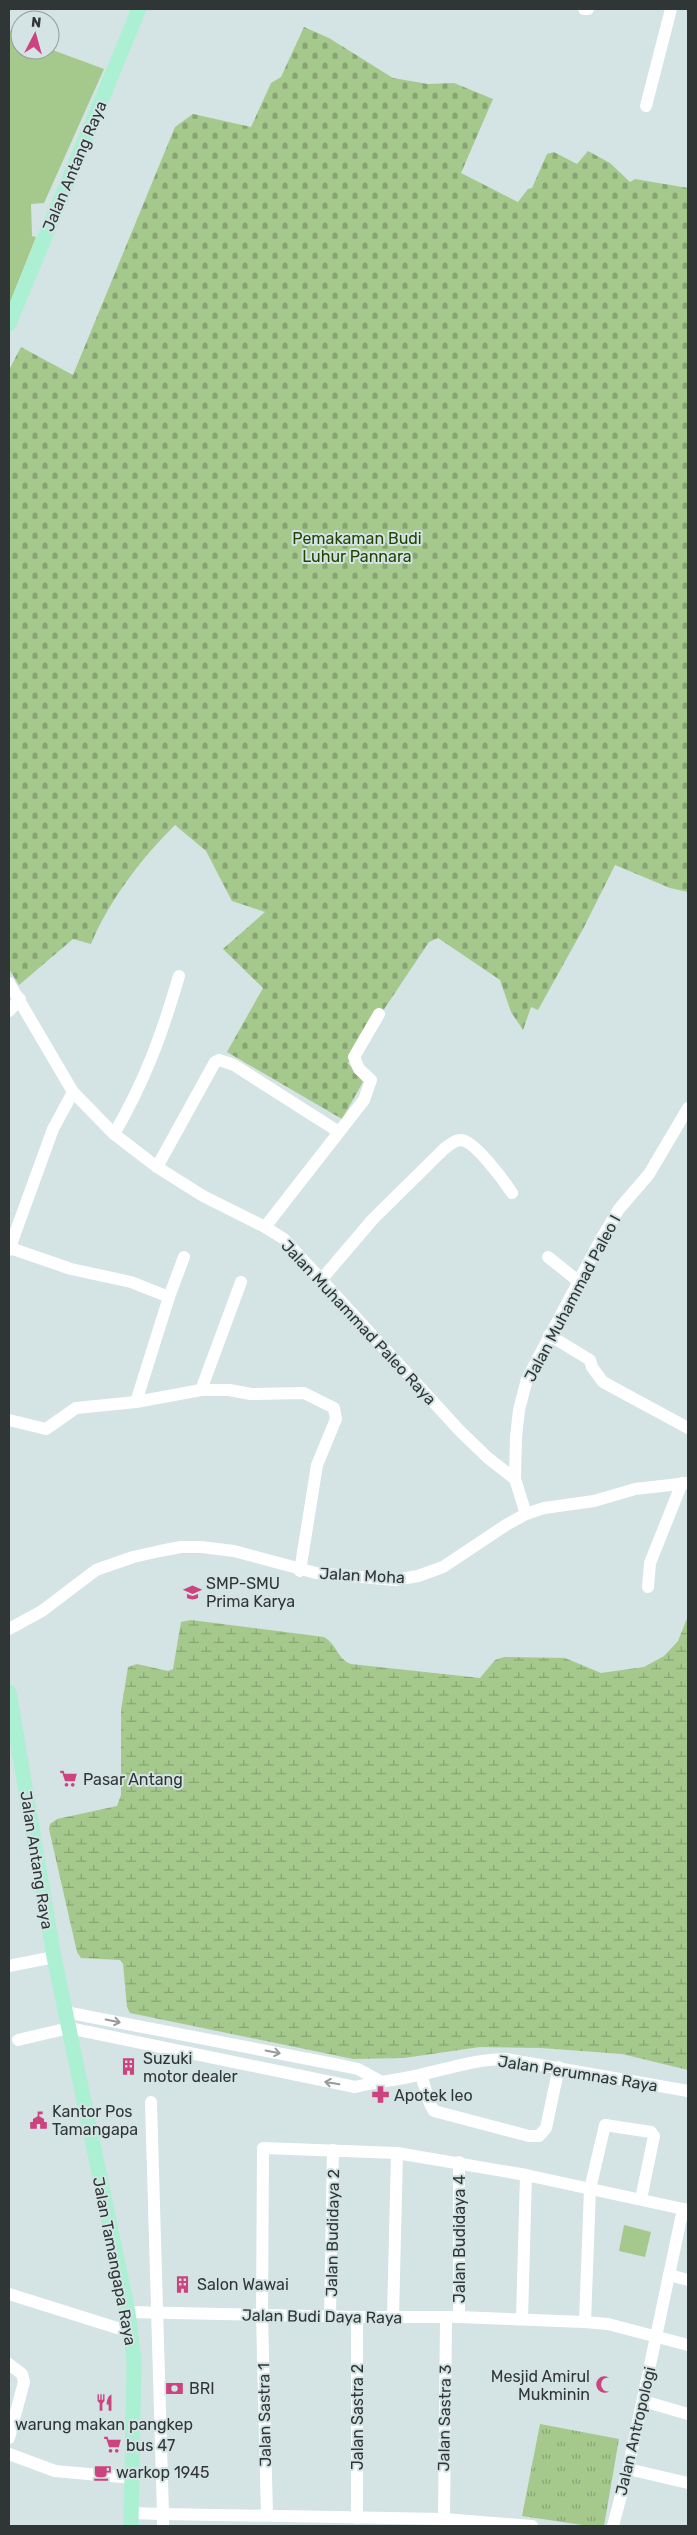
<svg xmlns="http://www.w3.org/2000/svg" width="697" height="2535" viewBox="0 0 697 2535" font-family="Rubik,sans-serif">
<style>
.grass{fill:#a5c98c}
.wetland{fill:url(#wetland-marsh)}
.cemetery{fill:url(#cemetery-stones)}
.park{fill:url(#park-tufts)}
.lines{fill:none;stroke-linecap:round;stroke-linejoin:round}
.minor{stroke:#fff;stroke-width:12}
.major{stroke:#acf0d4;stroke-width:15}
.oneway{stroke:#989a9a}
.labels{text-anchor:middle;stroke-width:4;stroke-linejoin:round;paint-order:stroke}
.street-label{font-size:16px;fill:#303636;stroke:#d4e3e3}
.park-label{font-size:16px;fill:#234400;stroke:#d4e3e3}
.poi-label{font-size:16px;fill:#303636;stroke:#d4e3e3;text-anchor:start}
</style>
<defs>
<pattern id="wetland-marsh" width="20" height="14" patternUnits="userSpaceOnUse" patternTransform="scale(1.25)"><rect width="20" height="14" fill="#a5c98c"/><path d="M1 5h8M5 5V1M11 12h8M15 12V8" fill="none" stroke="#87a473"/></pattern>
<pattern id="cemetery-stones" width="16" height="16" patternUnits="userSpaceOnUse" patternTransform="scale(1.25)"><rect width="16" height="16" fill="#a5c98c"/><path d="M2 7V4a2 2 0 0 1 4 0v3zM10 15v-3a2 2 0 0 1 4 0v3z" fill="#87a473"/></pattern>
<pattern id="park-tufts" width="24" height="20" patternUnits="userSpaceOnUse" patternTransform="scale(1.25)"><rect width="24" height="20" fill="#a5c98c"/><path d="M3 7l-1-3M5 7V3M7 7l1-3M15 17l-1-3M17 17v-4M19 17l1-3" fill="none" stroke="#87a473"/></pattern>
</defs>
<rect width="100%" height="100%" fill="#d4e3e3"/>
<!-- grass -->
<g class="grass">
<path d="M9,30L20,35V50L50,49L104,69L44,203L31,204L32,236L36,237L9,305Z"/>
<path d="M624,2225L651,2232L645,2257L619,2251Z"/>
</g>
<!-- wetland -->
<path class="wetland" d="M688,1616V2070L622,2054L541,2048L480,2047L404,2058L353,2059L130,2013L127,2007L123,1964L120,1960L81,1958L77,1952L49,1829L50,1824L57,1819L117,1806L121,1795V1710L128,1667L137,1664L168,1671L173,1669L181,1622L191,1620L324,1637C337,1644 337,1659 351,1664L480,1678L495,1660L504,1657L565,1658L601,1673L644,1667L664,1656L678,1641Z"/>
<!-- cemetery -->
<path class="cemetery" d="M304,27L329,38L393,78L428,84L454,83L493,99L461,173L518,202L528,189L532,188L547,154L554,152L577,164L588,151L610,163L630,182L635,179L688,188V892L670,888L615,865L583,929L538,1010L531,1007L523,1030L511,1012L500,980L438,938L429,942L348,1063L363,1082L342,1119L227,1052L263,988L223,949L265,912L232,901L206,851L175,825C141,859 110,899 91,944L73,939L19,985L9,969V370L21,347L73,375L175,127L193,114L251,127L271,83L281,77Z"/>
<!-- park -->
<path class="park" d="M540,2424L619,2439L604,2526H589L522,2516Z"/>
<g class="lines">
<!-- minor -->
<g class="minor">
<path d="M584,9H588"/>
<path d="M646,106L671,9"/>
<path d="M9,983L73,1092L114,1134L157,1167L203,1196L265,1227L284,1239L460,1431L488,1458L515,1479L526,1514"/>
<path d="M9,1011L20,999"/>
<path d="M114,1134C145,1081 162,1034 179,976"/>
<path d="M157,1167L215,1062L219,1060L234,1065L339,1132"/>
<path d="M265,1227L364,1100L371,1080L359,1069L354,1057L379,1014"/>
<path d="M10,1248L71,1269L131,1282L169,1297"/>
<path d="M9,1250L53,1129L73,1092"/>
<path d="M548,1257L578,1281"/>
<path d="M321,1280L373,1219L444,1149C449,1145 455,1140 461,1140C475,1141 504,1181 512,1193"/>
<path d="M549,1335L590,1360L592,1367L603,1382L688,1428"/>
<path d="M201,1390H229L251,1394L304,1393L334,1408L336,1419L317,1465L300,1571"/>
<path d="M136,1402L169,1297L184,1257"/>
<path d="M9,1420L46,1429L76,1408L136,1402L201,1390L241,1282"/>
<path d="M515,1479L516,1437L519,1410L527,1379L601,1239L619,1209L649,1174L688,1108"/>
<path d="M648,1587L650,1563L682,1483"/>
<path d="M9,1629L42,1611L96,1570L133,1557L160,1551L181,1547H201L234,1551L316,1573L395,1580L418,1576L443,1567L506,1525L526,1514L544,1508L594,1501L635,1489L688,1483"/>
<path d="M9,1966L54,1957"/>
<path d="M65,2012L339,2065L358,2069L380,2081"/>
<path d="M18,2040L69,2028L355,2087C378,2081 401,2080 423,2074C452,2068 477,2059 506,2059L688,2091"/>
<path d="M421,2075L430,2104L434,2111L529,2136H539L546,2128L559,2067"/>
<path d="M459,2162V2317"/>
<path d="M669,2275L688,2280"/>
<path d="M9,2294L130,2332"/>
<path d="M128,2312L357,2317H459L585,2322L608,2324L688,2345"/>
<path d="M330,2316L333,2150"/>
<path d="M393,2317L397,2153"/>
<path d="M522,2319L526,2175"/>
<path d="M585,2322L590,2189L605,2125L651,2132L654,2136L641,2199"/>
<path d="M9,2364L22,2374L24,2382L9,2438"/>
<path d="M643,2401L688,2414"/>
<path d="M9,2454L55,2471L133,2478"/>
<path d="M628,2469L688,2483"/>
<path d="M132,2513L163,2514L151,2102"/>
<path d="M267,2515L262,2315L263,2148L397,2153L526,2175L688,2210"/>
<path d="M357,2518V2317"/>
<path d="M444,2519L446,2317"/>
<path d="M163,2526V2514L444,2519L532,2526"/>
<path d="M613,2526L628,2469L683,2209"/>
</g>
<!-- major -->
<g class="major">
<path d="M9,324L139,9"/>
<path d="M9,1692L54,1957L128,2312L134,2361L131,2526"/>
</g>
</g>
<!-- one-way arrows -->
<defs><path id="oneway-shaft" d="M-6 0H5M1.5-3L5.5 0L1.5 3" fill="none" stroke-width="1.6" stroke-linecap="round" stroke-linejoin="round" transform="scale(1.25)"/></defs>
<g class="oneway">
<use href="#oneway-shaft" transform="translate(113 2021) rotate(11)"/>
<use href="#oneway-shaft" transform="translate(273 2052) rotate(11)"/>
<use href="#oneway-shaft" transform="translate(332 2083) rotate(-170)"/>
</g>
<!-- icons -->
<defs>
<symbol id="school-bare" viewBox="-9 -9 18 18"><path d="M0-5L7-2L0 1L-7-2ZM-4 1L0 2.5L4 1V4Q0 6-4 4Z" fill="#cb437f" stroke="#d4e3e3" stroke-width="2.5" paint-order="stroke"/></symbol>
<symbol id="supermarket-bare" viewBox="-9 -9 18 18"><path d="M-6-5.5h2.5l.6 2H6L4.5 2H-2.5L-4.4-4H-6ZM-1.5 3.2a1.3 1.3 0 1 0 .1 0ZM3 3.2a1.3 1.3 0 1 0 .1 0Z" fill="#cb437f" stroke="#d4e3e3" stroke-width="2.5" paint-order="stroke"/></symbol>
<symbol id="building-bare" viewBox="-9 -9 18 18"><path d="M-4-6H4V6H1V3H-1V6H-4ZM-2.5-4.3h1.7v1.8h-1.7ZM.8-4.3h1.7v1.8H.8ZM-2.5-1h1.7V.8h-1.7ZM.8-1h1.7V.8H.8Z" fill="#cb437f" stroke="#d4e3e3" stroke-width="2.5" paint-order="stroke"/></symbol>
<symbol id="pharmacy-bare" viewBox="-9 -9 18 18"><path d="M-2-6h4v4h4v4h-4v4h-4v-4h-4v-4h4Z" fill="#cb437f" stroke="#d4e3e3" stroke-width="2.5" paint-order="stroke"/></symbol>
<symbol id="civic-bare" viewBox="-9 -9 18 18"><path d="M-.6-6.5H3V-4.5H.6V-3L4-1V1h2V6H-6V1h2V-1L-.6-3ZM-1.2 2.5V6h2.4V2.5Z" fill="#cb437f" stroke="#d4e3e3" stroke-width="2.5" paint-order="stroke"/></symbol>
<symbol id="mosque-bare" viewBox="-9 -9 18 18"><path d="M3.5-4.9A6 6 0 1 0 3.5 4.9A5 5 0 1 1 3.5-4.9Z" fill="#cb437f" stroke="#d4e3e3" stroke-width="2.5" paint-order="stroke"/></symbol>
<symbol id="bank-bare" viewBox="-9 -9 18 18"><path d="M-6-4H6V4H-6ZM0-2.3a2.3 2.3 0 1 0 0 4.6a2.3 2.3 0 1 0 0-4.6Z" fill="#cb437f" stroke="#d4e3e3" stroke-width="2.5" paint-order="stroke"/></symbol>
<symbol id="restaurant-bare" viewBox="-9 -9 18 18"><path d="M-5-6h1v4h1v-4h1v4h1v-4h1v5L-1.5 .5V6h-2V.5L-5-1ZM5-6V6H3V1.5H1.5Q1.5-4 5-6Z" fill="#cb437f" stroke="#d4e3e3" stroke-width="2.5" paint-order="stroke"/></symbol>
<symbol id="cafe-bare" viewBox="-9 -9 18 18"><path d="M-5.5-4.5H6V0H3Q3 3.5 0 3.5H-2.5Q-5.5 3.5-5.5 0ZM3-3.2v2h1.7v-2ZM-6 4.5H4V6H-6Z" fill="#cb437f" stroke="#d4e3e3" stroke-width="2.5" paint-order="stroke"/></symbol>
</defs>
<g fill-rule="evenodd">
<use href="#school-bare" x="180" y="1580" width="25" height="25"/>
<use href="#supermarket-bare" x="56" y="1766" width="25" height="25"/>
<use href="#building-bare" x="116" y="2054" width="25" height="25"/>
<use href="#pharmacy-bare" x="368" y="2082" width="25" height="25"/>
<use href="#civic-bare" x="26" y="2108" width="25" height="25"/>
<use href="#building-bare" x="170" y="2272" width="25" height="25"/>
<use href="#mosque-bare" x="592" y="2372" width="25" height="25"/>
<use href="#bank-bare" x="162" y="2376" width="25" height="25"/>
<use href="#restaurant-bare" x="92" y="2390" width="25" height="25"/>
<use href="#supermarket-bare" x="100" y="2432" width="25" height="25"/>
<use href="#cafe-bare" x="90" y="2460" width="25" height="25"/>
</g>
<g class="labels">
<!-- street labels -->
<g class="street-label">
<text transform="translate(74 166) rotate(-67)" y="6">Jalan Antang Raya</text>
<text transform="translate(572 1298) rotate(-62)" y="6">Jalan Muhammad Paleo I</text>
<text transform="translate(359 1322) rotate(47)" y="6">Jalan Muhammad Paleo Raya</text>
<text transform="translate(362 1575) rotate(3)" y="6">Jalan Moha</text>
<text transform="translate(37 1860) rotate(81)" y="6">Jalan Antang Raya</text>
<text transform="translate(578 2073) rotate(9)" y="6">Jalan Perumnas Raya</text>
<text transform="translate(332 2233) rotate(-89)" y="6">Jalan Budidaya 2</text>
<text transform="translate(459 2239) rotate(-90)" y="6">Jalan Budidaya 4</text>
<text transform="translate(115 2261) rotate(79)" y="6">Jalan Tamangapa Raya</text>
<text transform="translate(322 2316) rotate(1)" y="6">Jalan Budi Daya Raya</text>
<text transform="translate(264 2415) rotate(-91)" y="6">Jalan Sastra 1</text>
<text transform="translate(357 2417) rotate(-90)" y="6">Jalan Sastra 2</text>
<text transform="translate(444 2418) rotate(-89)" y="6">Jalan Sastra 3</text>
<text transform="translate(635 2431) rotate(-77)" y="6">Jalan Antropologi</text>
</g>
<!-- park labels -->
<g class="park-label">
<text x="357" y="544">Pemakaman Budi<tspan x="357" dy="18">Luhur Pannara</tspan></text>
</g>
<!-- poi labels -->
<g class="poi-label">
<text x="206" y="1589">SMP-SMU<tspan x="206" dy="18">Prima Karya</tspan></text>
<text x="83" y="1785">Pasar Antang</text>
<text x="143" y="2064">Suzuki<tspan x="143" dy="18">motor dealer</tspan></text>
<text x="394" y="2101">Apotek leo</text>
<text x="52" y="2117">Kantor Pos<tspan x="52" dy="18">Tamangapa</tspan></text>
<text x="197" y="2290">Salon Wawai</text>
<text x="590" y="2382" text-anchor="end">Mesjid Amirul<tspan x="590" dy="18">Mukminin</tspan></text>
<text x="189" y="2394">BRI</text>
<text x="104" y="2430" text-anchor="middle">warung makan pangkep</text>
<text x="126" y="2451">bus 47</text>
<text x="116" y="2478">warkop 1945</text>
</g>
</g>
<!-- border -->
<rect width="697" height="2535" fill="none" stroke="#303636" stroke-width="20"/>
<!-- north arrow -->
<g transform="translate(35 35) rotate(6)"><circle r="24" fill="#d4e3e3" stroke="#929e9e"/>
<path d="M0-4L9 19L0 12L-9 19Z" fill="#cb437f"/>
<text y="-8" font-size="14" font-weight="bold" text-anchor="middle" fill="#303636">N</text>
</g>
</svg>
